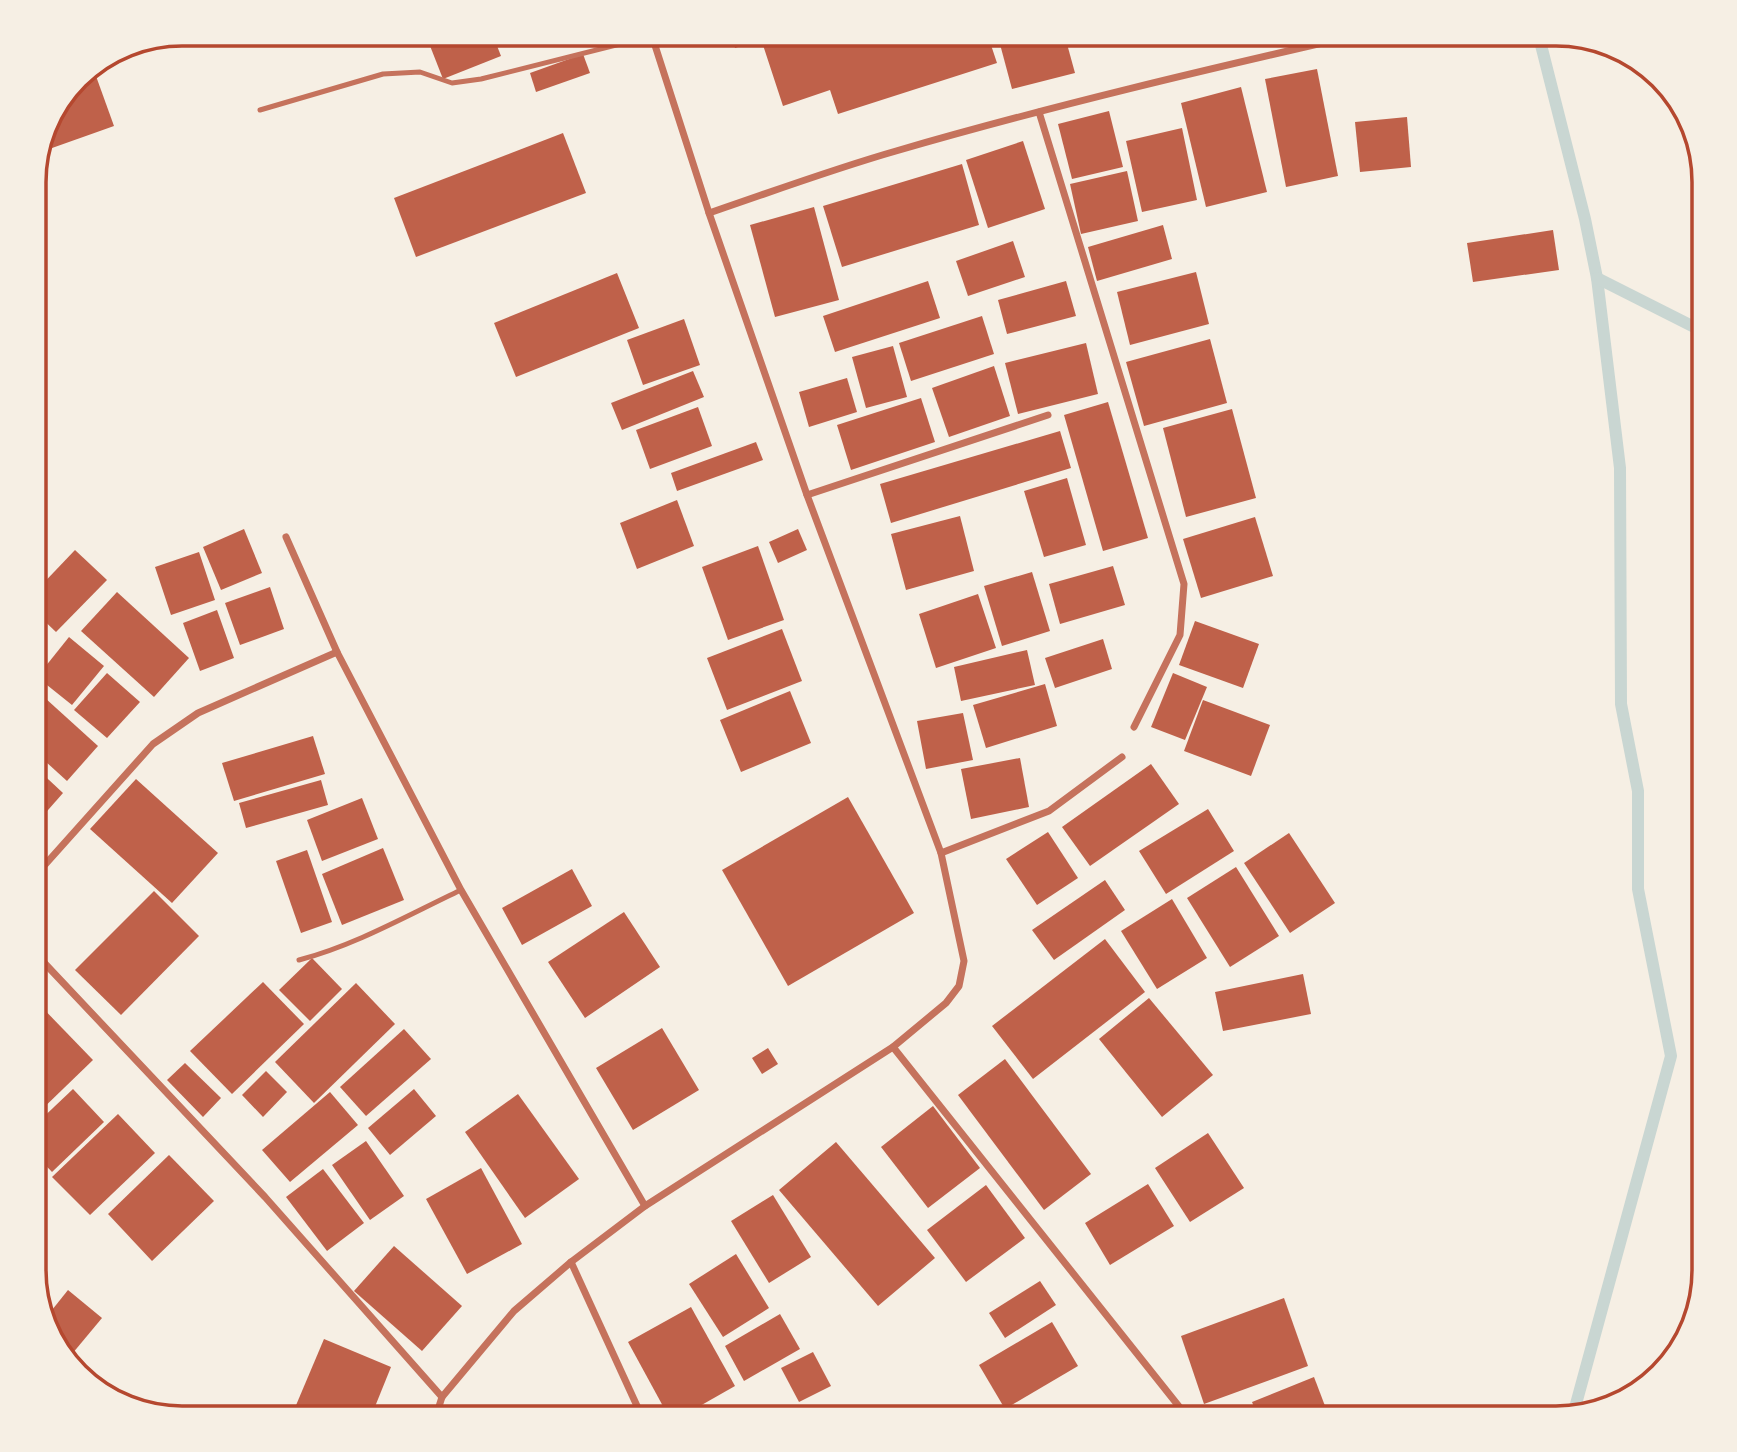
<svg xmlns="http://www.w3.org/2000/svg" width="1737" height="1452" viewBox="0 0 1737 1452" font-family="'PT Sans Narrow',sans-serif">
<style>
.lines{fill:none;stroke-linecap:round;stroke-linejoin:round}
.stream{stroke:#c9d6d2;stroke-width:12}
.building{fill:#bf614a}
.service{stroke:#c5725c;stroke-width:5}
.minor{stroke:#c5725c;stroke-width:7}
.rim{fill:none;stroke:#b5482f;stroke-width:3.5}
</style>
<rect width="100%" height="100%" fill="#f6efe4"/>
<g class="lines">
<!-- stream -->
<g class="stream">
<path d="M1538,33L1585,219L1597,278L1620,468L1621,704L1638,791V889L1671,1056L1573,1415"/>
<path d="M1597,278L1704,332"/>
</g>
</g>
<!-- building -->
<g class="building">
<path d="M425,33H492L501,56L443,79Z"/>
<path d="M730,33H778V34L735,48Z"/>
<path d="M788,33H987L997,63L838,114L830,90L783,106L762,42Z"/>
<path d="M997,33H1064L1075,73L1012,89Z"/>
<path d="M583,54L590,73L536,92L530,73Z"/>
<path d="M92,65L114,126L38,153L49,116L83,70Z"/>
<path d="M1317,69L1338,176L1286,187L1265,79Z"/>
<path d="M1241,87L1267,192L1206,207L1181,103Z"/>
<path d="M1109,111L1123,167L1072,179L1058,124Z"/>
<path d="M1407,117L1411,167L1360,172L1355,122Z"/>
<path d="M1182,128L1197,200L1142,212L1126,141Z"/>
<path d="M563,133L586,193L416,257L394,198Z"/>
<path d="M1023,141L1045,209L988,228L966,160Z"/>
<path d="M962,164L979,225L842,267L823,206Z"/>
<path d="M1127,171L1138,221L1081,234L1070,184Z"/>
<path d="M814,207L839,300L775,317L750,225Z"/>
<path d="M1163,225L1172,259L1097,281L1088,247Z"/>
<path d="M1553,230L1559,270L1473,282L1467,243Z"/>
<path d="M1013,241L1025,277L968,296L956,261Z"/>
<path d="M1196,272L1209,324L1130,345L1117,292Z"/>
<path d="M617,273L639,328L516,377L494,323Z"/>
<path d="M928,281L940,318L835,352L823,316Z"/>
<path d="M1066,281L1076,316L1007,334L998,300Z"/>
<path d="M982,316L994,354L911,381L899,343Z"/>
<path d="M684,319L700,365L643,385L627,340Z"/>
<path d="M1210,339L1227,403L1144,426L1126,362Z"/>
<path d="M1086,343L1098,394L1018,414L1005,363Z"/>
<path d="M893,346L907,397L866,408L852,357Z"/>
<path d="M994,366L1010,416L949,437L932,388Z"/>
<path d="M693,371L704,397L622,430L611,403Z"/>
<path d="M847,378L857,412L809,427L799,392Z"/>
<path d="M921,398L935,442L851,470L837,425Z"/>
<path d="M1108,402L1148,538L1103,551L1064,415Z"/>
<path d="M698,407L712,446L650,469L636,430Z"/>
<path d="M1232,409L1256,498L1186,517L1163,428Z"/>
<path d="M1060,431L1071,468L891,523L880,484Z"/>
<path d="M756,442L763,460L677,491L671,473Z"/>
<path d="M1067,478L1086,545L1044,557L1024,491Z"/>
<path d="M677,500L694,546L637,569L620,523Z"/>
<path d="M960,516L974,571L906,590L891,534Z"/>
<path d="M1255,517L1273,576L1201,598L1183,539Z"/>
<path d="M244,529L262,573L221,590L203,547Z"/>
<path d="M798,529L807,550L778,563L769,542Z"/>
<path d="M758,546L784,620L728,640L702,567Z"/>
<path d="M75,550L107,580L56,632L34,611V593Z"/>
<path d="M199,552L215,600L171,615L155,567Z"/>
<path d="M1113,566L1125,605L1060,624L1049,584Z"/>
<path d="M1032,572L1050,631L1002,646L984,586Z"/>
<path d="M270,587L284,629L240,645L225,603Z"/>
<path d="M117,592L189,658L154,697L81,631Z"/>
<path d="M978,594L996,648L936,668L919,614Z"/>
<path d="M217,610L234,658L200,671L183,623Z"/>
<path d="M1195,621L1259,644L1243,688L1179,665Z"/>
<path d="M782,629L802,681L727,710L707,658Z"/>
<path d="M69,637L104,666L72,705L37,677Z"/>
<path d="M1103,639L1112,669L1055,688L1045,658Z"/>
<path d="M1027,650L1035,685L961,701L954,667Z"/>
<path d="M107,673L140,702L107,738L74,710Z"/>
<path d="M1173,673L1207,687L1185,740L1151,727Z"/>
<path d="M1045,684L1057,726L986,748L973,705Z"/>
<path d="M34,688L98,746L67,781L34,751Z"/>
<path d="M790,691L811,743L741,772L720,720Z"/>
<path d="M1203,700L1270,725L1251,776L1184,751Z"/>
<path d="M963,713L973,760L926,769L917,721Z"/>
<path d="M313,736L325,774L234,801L222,763Z"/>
<path d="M1020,758L1029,807L971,819L961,769Z"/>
<path d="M1151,764L1179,804L1090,866L1062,827Z"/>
<path d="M34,766L63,793L34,826Z"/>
<path d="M136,779L218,853L172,903L90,829Z"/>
<path d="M321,780L328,805L246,828L239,803Z"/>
<path d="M848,797L914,913L788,986L722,870Z"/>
<path d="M362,798L378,839L322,861L307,820Z"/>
<path d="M1208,809L1234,851L1166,894L1139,851Z"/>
<path d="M1048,832L1078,878L1037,905L1006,859Z"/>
<path d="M1289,833L1335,903L1290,933L1244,863Z"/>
<path d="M383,848L404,900L342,925L322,874Z"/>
<path d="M307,850L332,922L301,933L276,861Z"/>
<path d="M1236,867L1279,936L1230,967L1187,898Z"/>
<path d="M572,869L592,906L522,945L502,908Z"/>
<path d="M1105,880L1125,910L1054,960L1032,930Z"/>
<path d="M154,891L199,936L121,1015L75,970Z"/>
<path d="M1172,899L1207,958L1157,989L1121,931Z"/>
<path d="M624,912L660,967L585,1018L548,962Z"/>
<path d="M1105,939L1145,992L1033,1079L992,1026Z"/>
<path d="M312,958L342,989L310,1021L279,990Z"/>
<path d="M1303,974L1311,1014L1223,1031L1215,992Z"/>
<path d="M263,982L304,1024L232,1094L190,1051Z"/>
<path d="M356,983L395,1024L314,1103L275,1062Z"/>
<path d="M1149,998L1213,1075L1162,1117L1099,1039Z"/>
<path d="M34,999L93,1060L34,1117Z"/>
<path d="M662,1028L699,1090L633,1130L596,1068Z"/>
<path d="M404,1029L431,1059L366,1116L340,1087Z"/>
<path d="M768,1048L778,1064L762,1074L752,1058Z"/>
<path d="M1005,1059L1091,1174L1044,1210L958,1095Z"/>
<path d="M185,1063L221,1098L203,1117L167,1080Z"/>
<path d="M266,1071L287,1092L263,1117L242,1095Z"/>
<path d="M73,1089L104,1122L52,1172L34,1153V1126Z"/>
<path d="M414,1089L436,1116L390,1155L368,1128Z"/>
<path d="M330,1092L358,1125L290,1182L262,1150Z"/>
<path d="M518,1094L579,1179L525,1218L465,1132Z"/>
<path d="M933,1106L980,1168L928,1208L881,1147Z"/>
<path d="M118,1114L155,1153L90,1215L52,1177Z"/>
<path d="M1208,1133L1244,1188L1190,1222L1155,1168Z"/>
<path d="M366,1141L404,1196L370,1220L332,1165Z"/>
<path d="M836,1142L935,1258L878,1306L779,1190Z"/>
<path d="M169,1155L214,1201L152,1261L108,1214Z"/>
<path d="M481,1168L522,1244L467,1274L426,1199Z"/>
<path d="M323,1169L364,1223L327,1251L286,1197Z"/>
<path d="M1148,1184L1174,1226L1110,1265L1085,1223Z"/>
<path d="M986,1185L1025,1238L966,1282L927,1230Z"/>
<path d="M773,1195L811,1257L769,1283L731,1221Z"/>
<path d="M394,1246L462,1306L422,1351L354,1291Z"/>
<path d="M736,1254L769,1308L723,1337L689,1284Z"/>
<path d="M1040,1281L1056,1305L1005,1338L989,1313Z"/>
<path d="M68,1290L102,1318L67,1360L48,1336L44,1320Z"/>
<path d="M1284,1298L1308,1366L1204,1404L1181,1336Z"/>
<path d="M691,1307L735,1386L677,1419H670L628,1342Z"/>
<path d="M780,1314L800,1349L744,1381L725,1346Z"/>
<path d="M1052,1322L1078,1366L1005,1409L979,1365Z"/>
<path d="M324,1339L391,1367L370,1419H317L294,1410Z"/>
<path d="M813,1352L831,1386L799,1402L781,1368Z"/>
<path d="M1314,1377L1330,1419H1259L1252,1402Z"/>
</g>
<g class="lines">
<!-- service -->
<g class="service">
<path d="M260,110L383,74L420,72L452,83L481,79L652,36"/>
<path d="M299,960C356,945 408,915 461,890"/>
</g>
<!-- minor -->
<g class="minor">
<path d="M1039,112L1184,584L1180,635L1134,727"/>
<path d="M709,213C771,192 833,169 896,151C1051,106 1208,69 1366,33"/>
<path d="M807,495L1048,415"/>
<path d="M286,537L337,652"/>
<path d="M941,853L1049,811L1122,757"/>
<path d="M34,877L153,744L198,713L337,652L461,890L645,1206"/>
<path d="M34,952L265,1197L442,1397"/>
<path d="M893,1047L1189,1419"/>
<path d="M571,1262L643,1419"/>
<path d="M435,1419L442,1397L514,1311L571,1262L645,1206L893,1047L946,1003L959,986L964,961L941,853L807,495L709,213L651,33"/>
</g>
</g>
<!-- crop -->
<path d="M0 0H1737V1452H0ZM182 46H1556A136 136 0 0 1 1692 182V1270A136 136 0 0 1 1556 1406H182A136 136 0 0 1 46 1270V182A136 136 0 0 1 182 46Z" fill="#f6efe4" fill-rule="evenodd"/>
<path class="rim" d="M182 46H1556A136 136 0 0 1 1692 182V1270A136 136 0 0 1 1556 1406H182A136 136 0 0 1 46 1270V182A136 136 0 0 1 182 46Z"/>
</svg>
